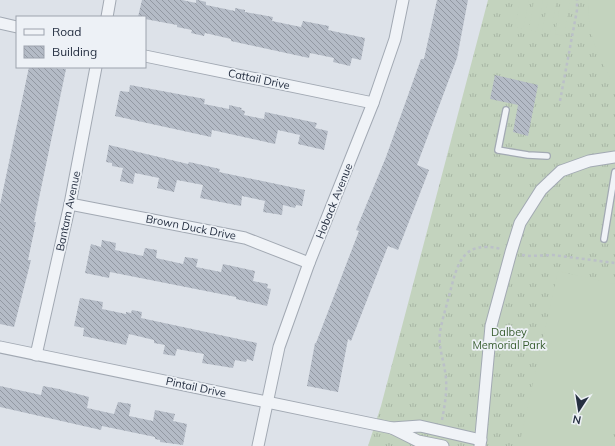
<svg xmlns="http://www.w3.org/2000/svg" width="615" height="446" viewBox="0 0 615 446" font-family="Mulish,sans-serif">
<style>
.grass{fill:url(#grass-tufts)}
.pitch{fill:#c3d3be}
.building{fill:url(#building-back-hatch)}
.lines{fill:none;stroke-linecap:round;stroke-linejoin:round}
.lane-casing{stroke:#a2a9b3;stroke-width:8}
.street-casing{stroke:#a2a9b3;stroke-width:13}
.path{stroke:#bbc0c8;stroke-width:2.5;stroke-dasharray:3 3;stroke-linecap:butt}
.lane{stroke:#f0f3f7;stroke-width:5.5}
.street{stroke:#f0f3f7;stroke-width:11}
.labels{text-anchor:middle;stroke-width:3.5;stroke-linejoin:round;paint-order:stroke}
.street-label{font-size:11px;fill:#252f41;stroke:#edf1f6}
.park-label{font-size:11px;fill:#395e31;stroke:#edf1f6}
</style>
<defs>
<pattern id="grass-tufts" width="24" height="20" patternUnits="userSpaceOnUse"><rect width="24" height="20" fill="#c3d3be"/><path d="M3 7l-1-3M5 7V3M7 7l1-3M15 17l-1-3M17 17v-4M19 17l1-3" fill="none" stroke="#a7b5a4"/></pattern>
<pattern id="building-back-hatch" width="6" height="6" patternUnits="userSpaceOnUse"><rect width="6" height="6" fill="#b4bbc6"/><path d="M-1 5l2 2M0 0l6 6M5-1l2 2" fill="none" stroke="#9298a2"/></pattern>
</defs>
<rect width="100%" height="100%" fill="#dde2e9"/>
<!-- grass -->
<path class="grass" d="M488,0H615V446H368L381,406Z"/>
<!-- pitch -->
<g class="pitch">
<path d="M520,0H529L523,29L515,27Z"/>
<path d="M534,0H543L537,32L529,30Z"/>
<path d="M548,0H557L550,34L542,32Z"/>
<path d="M561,0H570L564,36L555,34Z"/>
<path d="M589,0H615V86C599,59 586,33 589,0Z"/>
<path d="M558,271L615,284V420L609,446H519Z"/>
</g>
<!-- building -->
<g class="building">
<path d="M142,0H182L196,3V0H198L206,2V5L235,11V8L245,10V12L273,17L272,21L301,27L303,21L329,26L328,30L365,38L361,60L352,58L350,66L333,62L334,58L310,53L309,58L231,41V39L205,33L204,36L191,33L192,30L177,27V25L145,19V17H138Z"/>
<path d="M437,0H468L457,58L417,165L429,170L398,250L388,246L351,341L348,339L338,392L307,386L315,343H316L359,231L356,230L386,157L421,59H424Z"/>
<path d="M29,67L66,69L34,222H36L28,260H31L14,327L0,324V205Z"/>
<path d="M495,75L538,85L528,136L513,132L518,105L490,99Z"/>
<path d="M130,85L205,99L204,104L229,109V105L242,108L241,110L245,111L244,115L264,119L265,112L317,123L315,128L328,131L324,150L298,144L300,135L278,130L275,144L212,130L211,137L115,116L120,91L129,92Z"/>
<path d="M109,145L188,164L189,162L220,169L219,172L305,190L302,206L296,205L295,208L283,205L282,215L263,212L265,201L242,196L241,206L200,198L203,185L177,180L174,192L157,188L159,178L135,173L133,184L120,181L123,168L112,166V163L106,162Z"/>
<path d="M102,240L116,243L115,250L143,256L145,248L157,250L156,258L183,264L185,257L198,259L196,267L221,272L223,264L255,271L253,281L268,284L267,288L271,289L267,306L236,299V297L110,272L109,278L85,273L91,244L101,247Z"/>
<path d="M80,298L103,302L102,309L126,314V312L131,313L132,310L142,312L141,318L257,343L253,361L247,359L246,362L235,360L233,368L202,363L204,354L177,349L175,356L163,354L165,345L154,343V340L129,334L126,345L83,336L84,328L74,326Z"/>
<path d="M0,386L41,395L43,386L59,389L89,397L87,408L114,414L118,402L131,404L129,416L153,421L155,410L175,414L173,421L187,424L183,445L160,442V440L155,439V437L102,426L101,430L0,407Z"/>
</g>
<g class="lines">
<defs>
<g id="lane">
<path d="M506,110L498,150L528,155L547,156"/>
<path d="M604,239L615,172"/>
</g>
<g id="street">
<path d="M107,17L110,0"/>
<path d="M0,23L17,27"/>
<path d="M145,56L373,103"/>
<path d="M70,204L245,238L309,263"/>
<path d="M0,347L392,428L420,426L481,440"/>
<path d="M36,355L70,204L96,67"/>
<path d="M392,428L418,441L443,446"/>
<path d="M258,446L279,347L309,263L373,103L395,39L403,0"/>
<path d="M480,446L491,326L511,252L520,223L541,190L561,171L589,161L615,157"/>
</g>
</defs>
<!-- lane casing -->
<use href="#lane" class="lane-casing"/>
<!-- street casing -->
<use href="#street" class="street-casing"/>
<!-- path -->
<g class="path">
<path d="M560,101L577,10V0"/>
<path d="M522,255L531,256L553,255L615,263"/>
<path d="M442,420C445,404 448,388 445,371C443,358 438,345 440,332C442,320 446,308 449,296C457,266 461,239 501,249"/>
</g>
<!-- lane -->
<use href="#lane" class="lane"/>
<!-- street -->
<use href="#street" class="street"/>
</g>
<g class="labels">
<!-- street labels -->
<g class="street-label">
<text transform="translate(259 79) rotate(12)" y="4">Cattail Drive</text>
<text transform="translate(334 201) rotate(-68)" y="4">Hoback Avenue</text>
<text transform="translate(68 211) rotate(-78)" y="4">Bantam Avenue</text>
<text transform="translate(191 227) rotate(11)" y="4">Brown Duck Drive</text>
<text transform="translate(196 387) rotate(12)" y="4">Pintail Drive</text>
</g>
<!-- park labels -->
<g class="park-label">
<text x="509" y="336">Dalbey<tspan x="509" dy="13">Memorial Park</tspan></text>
</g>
</g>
<!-- legend -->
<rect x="16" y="16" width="130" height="52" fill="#edf1f6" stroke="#9da3ae"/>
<rect x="24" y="29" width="20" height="6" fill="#f0f3f7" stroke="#9da3ae"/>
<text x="52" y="36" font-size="12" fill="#252f41">Road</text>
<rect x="24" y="46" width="20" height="12" fill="url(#building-back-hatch)" stroke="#9da3ae"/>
<text x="52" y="56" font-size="12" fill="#252f41">Building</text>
<!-- north arrow -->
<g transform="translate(579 410) rotate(192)" stroke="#edf1f6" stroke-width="3" paint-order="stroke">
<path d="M0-3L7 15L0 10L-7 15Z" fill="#252f41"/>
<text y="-6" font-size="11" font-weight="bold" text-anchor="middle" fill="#252f41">N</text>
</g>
</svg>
